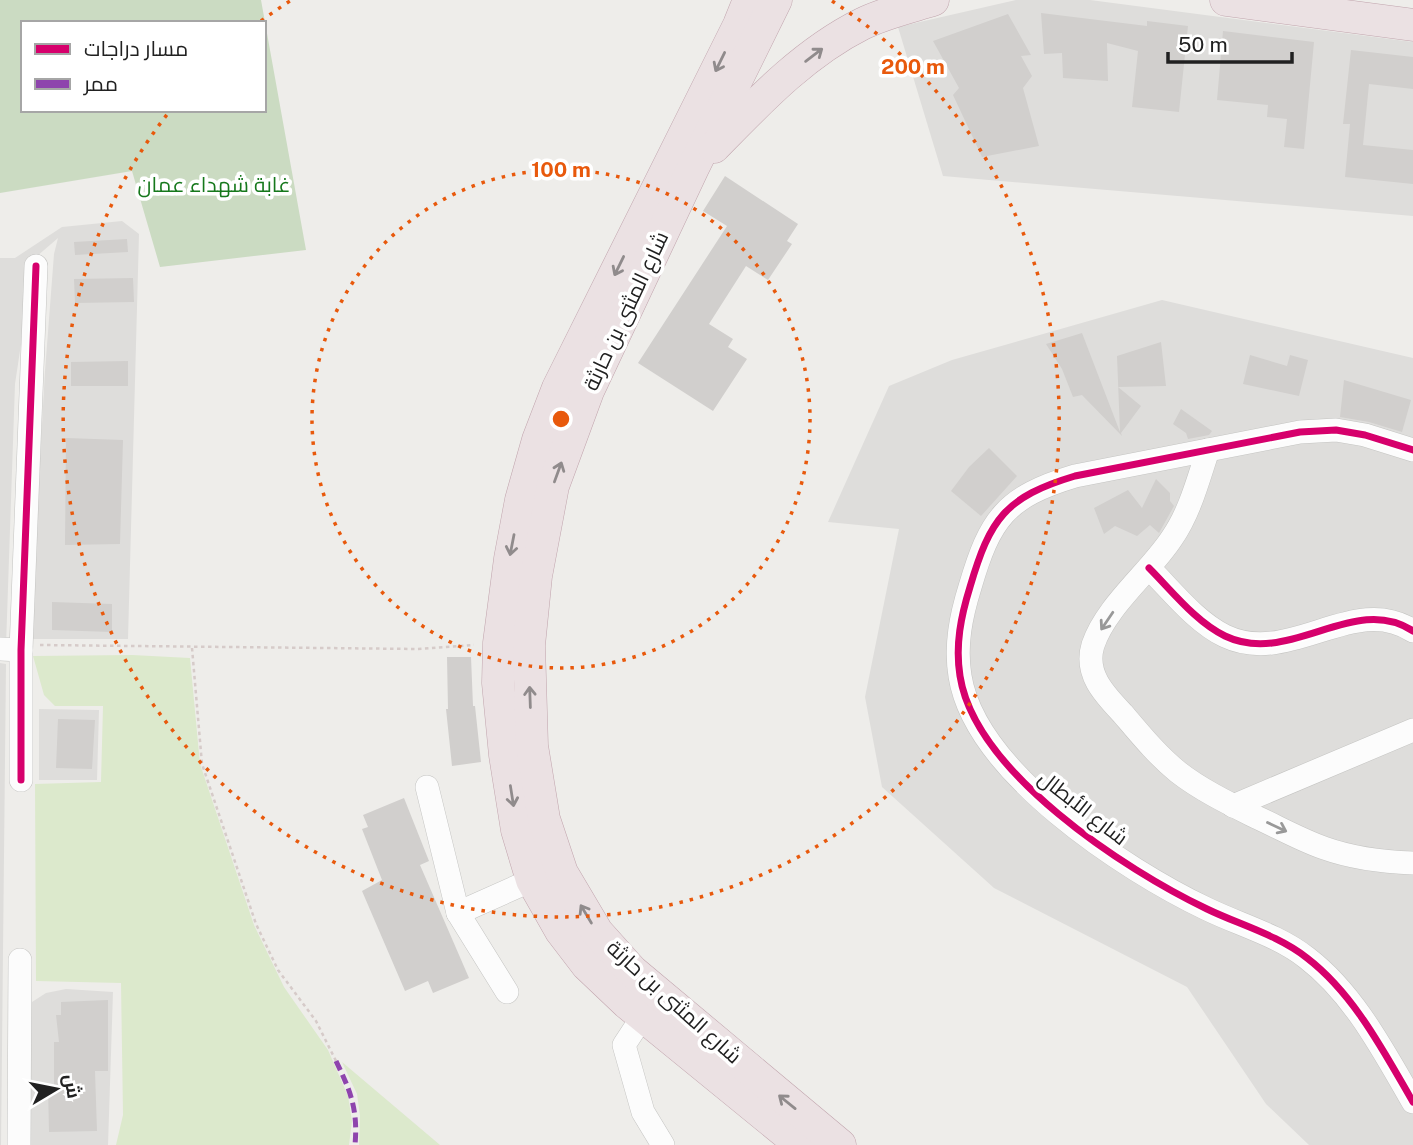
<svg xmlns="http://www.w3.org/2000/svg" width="1413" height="1145" viewBox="0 0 1413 1145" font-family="'Public Sans',Cairo,sans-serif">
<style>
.residential{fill:#dedddb}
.grass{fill:#dce9cc}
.forest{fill:#cbdbc2;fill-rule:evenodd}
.building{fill:#d1cfcd}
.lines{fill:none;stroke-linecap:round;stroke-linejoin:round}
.minor-casing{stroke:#c4c4c2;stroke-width:24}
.highway-casing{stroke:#c1a4ad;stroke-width:33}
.path{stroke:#d6cbc9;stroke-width:2.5;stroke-dasharray:3.5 3.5;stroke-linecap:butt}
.minor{stroke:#fcfcfc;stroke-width:23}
.highway{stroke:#ebe1e3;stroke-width:32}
.quiet{stroke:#8e44ad;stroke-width:5;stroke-dasharray:10 5;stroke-linecap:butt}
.cycleway-casing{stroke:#fff;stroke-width:11}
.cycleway{stroke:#d6006c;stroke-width:7}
.oneway{stroke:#908b8c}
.oneway2{stroke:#999}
.ring{fill:none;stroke:#e8590c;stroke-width:3.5;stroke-dasharray:3.5 7}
.labels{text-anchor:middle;stroke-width:7;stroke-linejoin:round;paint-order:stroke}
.park-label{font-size:21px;fill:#16781c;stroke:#fff}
.street-label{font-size:21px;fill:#212121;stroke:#fff}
.centre{fill:#e8590c;stroke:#fff;stroke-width:3.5}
.ring-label{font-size:21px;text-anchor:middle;font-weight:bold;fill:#e8590c;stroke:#fff;stroke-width:7;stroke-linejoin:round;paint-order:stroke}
</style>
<rect width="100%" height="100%" fill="#eeedea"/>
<!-- residential -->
<g class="residential">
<path d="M1016,0H1090L1413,42V216L943,176L898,27Z"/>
<path d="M122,221L139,234L128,639H32L34,567L45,371L54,254L58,238L29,263L24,324L15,384L6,646H0V258H15L62,227Z"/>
<path d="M1162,300L1413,358V1145H1309L1266,1104L1187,987L994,888L882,787L865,697L899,529L828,522L889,386L952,360Z"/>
<path d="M0,663L6,664L1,1145H0Z"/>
<path d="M39,709L99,710L97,780H39Z"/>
<path d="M66,989L113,992L108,1145H29V1024L32,1002L46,993Z"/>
</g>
<!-- grass -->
<g class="grass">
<path d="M132,655L190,658L200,764L254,925L284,987L328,1050L348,1096L352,1121L349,1145H116L123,1115L121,983L36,981L35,784L101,782L103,706H55L44,695L33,656Z"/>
<path d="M342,1062L440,1145H359L360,1116L357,1094Z"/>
</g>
<!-- forest -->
<path class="forest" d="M0,0H261L306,250L160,267L132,171L0,193ZM23,23H264V110H23Z"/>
<!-- building -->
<g class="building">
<path d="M1041,13L1147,26V21L1188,26L1179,112L1132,107L1138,51L1107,43L1108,81L1063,78L1062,53L1044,54Z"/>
<path d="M1008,14L1031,55L1021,56L1032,76L1023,88L1039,146L982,157L953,95L959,88L933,41Z"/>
<path d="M1223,31L1314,42L1304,149L1284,147L1287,119L1267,117L1268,105L1217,100Z"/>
<path d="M1351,50L1413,57V89L1369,84L1363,145L1413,150V184L1345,177L1350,124H1343Z"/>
<path d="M725,176L798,224L787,241L792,244L768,280L746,266L709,324L733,339L728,347L747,359L713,411L638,363L727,226L703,211Z"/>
<path d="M127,239L128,252L75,255L74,242Z"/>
<path d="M133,278L134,302L75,303L74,279Z"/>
<path d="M1082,333L1120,432L1117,356L1161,342L1166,386L1118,387L1141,406L1121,433L1122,436L1082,395L1073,397L1062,369L1046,344Z"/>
<path d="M1250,355L1287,366L1290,355L1308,360L1299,396L1243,384Z"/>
<path d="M128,361V386H71V362Z"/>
<path d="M1344,380L1411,400L1402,432L1369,422L1340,417Z"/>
<path d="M1181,409L1212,431L1209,435L1188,439L1186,433L1173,424Z"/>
<path d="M66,438L123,440L120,544L65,545Z"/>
<path d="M989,448L1017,476L981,516L951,491L969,467Z"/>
<path d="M1156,479L1170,493V501L1174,506L1159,533L1150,525L1137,536L1115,526L1104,534L1094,508L1128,490L1142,508Z"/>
<path d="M52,602L112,604V632L52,630Z"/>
<path d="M447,657H471L473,706H475L481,762L452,766L446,709H448Z"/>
<path d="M58,719L95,720L92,769L56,768Z"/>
<path d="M404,798L429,861L420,865L469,978L433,993L428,981L405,991L362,891L382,880L362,829L368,827L363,815Z"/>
<path d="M108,1000V1071H95L97,1131L49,1132L48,1086H54V1042H59L56,1015H61V1002Z"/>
</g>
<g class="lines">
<defs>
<g id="minor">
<path d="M1208,450C1198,480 1190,512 1172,538C1149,573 1106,606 1093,645C1084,674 1105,695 1123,714C1140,734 1157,755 1178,772C1201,790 1230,804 1256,817C1278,827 1301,840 1324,848C1352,858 1384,862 1413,863"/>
<path d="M1413,450L1365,435L1336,430L1300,432L1075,476C1005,497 990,519 970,587C961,616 955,645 960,676C975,772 1125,870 1207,909C1240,925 1278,935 1307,958C1354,994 1384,1052 1413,1102"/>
<path d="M1149,568C1172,591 1196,622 1225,636C1290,667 1354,592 1413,631"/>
<path d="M0,649L21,650"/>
<path d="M21,780V650L36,266"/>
<path d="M427,787L458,913L507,992"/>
<path d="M1233,806L1413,730"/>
<path d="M458,913L532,880"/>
<path d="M643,1016L624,1045L643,1112L663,1145"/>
<path d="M19,1145L20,960"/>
</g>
<g id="highway">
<path d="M749,0L739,25L558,388L538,440L521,500L510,559L499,643L498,683L505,755L517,830L532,880L561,931L587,965L627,1003L801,1145"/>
<path d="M776,0L693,168L588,391L553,486L536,576L529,645L532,746L544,819L562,873L597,932L632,971L840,1145"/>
<path d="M1226,0L1413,25"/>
<path d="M714,147C759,101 804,53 862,24C884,13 910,7 933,0"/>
</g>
</defs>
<!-- minor casing -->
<use href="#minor" class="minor-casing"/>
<!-- highway casing -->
<use href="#highway" class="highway-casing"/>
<!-- path -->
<g class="path">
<path d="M40,645L417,649L474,645"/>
<path d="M192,648L202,764L256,924L278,970L316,1021L336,1061"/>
</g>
<!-- minor -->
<use href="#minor" class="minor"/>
<!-- highway -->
<use href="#highway" class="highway"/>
<!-- quiet -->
<path class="quiet" d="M336,1061C351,1092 358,1110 355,1145"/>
<defs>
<g id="cycleway">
<path d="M1413,450L1365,435L1336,430L1300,432L1075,476C1005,497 990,519 970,587C961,616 955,645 960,676C975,772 1125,870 1207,909C1240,925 1278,935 1307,958C1354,994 1384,1052 1413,1102"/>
<path d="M1149,568C1172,591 1196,622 1225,636C1290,667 1354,592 1413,631"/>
<path d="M21,780V650L36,266"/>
</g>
</defs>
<!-- cycleway casing -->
<use href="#cycleway" class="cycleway-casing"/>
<!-- cycleway -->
<use href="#cycleway" class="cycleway"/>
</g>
<!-- one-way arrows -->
<defs><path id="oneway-shaft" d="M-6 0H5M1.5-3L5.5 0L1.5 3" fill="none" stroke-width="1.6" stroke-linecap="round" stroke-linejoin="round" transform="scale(1.75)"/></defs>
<g class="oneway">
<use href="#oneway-shaft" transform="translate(814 55) rotate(-37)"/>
<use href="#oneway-shaft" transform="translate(720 62) rotate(116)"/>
<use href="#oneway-shaft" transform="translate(619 266) rotate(116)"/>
<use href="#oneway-shaft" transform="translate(558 472) rotate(-70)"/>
<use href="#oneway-shaft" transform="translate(512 545) rotate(101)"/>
<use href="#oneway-shaft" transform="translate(530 697) rotate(-92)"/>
<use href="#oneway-shaft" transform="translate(512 796) rotate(81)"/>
<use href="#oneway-shaft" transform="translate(586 914) rotate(-121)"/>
<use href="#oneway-shaft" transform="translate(787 1102) rotate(-141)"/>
</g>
<g class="oneway2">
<use href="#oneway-shaft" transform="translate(1107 621) rotate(124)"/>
<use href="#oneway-shaft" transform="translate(1277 827) rotate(25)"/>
</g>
<!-- distance rings -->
<g class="ring">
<circle cx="561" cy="419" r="249"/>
<path d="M261 21A498 498 0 0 1 290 1M832 1A498 498 0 1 1 169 112"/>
</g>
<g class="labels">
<!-- park labels -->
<g class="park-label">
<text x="214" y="192">غابة شهداء عمان</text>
</g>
<!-- street labels -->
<g class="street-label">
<text transform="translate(626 311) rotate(-65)" y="7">شارع المثنى بن حارثة</text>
<text transform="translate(1083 808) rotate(38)" y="7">شارع الأبطال</text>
<text transform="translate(674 1002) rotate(42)" y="7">شارع المثنى بن حارثة</text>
</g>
</g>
<circle cx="561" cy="419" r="10" class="centre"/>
<g class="ring-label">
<text x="913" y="74">200 m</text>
<text x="561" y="177">100 m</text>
</g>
<!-- legend -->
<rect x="21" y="21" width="245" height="91" fill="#ffffff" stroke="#a6a6a6" stroke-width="2"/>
<rect x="35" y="44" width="35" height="10" fill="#d6006c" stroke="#a6a6a6" stroke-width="2"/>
<text x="84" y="56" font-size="21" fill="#212121">مسار دراجات</text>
<rect x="35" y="79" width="35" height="10" fill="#8e44ad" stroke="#a6a6a6" stroke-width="2"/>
<text x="84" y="91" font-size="21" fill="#212121">ممر</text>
<!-- north arrow -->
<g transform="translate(56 1089) rotate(80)" stroke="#ffffff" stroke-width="5" paint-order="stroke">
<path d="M0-5L12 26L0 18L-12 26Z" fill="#212121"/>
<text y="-10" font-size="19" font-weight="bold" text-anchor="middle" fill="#212121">ش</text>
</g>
<!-- scale -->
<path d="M1168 52v10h124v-10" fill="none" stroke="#212121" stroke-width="3.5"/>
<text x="1178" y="52" font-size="21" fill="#212121" stroke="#ffffff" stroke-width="5" paint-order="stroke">50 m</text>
</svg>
